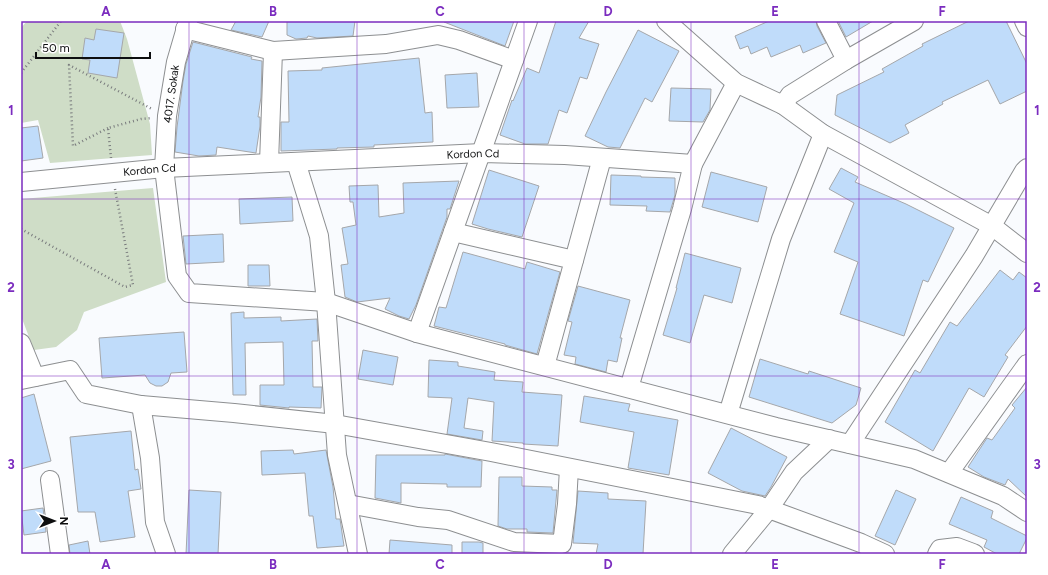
<svg xmlns="http://www.w3.org/2000/svg" width="1048" height="575" viewBox="0 0 1048 575" font-family="Figtree,sans-serif">
<style>
.green{fill:#cfddc7}
.building{fill:#c0dcfa;stroke:#a5a7aa}
.lines{fill:none;stroke-linecap:round;stroke-linejoin:round}
.minor-casing{stroke:#8d8f91;stroke-width:20}
.path{stroke:#797b7d;stroke-width:2.5;stroke-dasharray:1 3;stroke-linecap:butt}
.minor{stroke:#fff;stroke-width:18}
.grid{fill:none;stroke:#7b2cbf;stroke-width:1;stroke-opacity:0.55}
.labels{text-anchor:middle;stroke-width:3;stroke-linejoin:round;paint-order:stroke}
.street-label{font-size:11px;fill:#0d0e0f;stroke:#fff}
.neatline{fill:none;stroke:#7b2cbf;stroke-width:1.5}
.grid-label{font-size:13px;text-anchor:middle;font-weight:bold;fill:#7b2cbf}
</style>
<rect width="100%" height="100%" fill="#f9fbfe"/>
<!-- green -->
<g class="green">
<path d="M27,21H120L127,39L150,124L152,155L50,163L38,120L21,123V28Z"/>
<path d="M153,188L166,282L84,312L77,330L56,347L34,350L21,316V199Z"/>
</g>
<!-- building -->
<g class="building">
<path d="M236,21H269L262,37L231,30Z"/>
<path d="M287,21H355L353,36L317,38L308,36L307,38L296,39L287,35Z"/>
<path d="M444,21H514L505,46L444,22Z"/>
<path d="M556,21H589L579,38L599,44L587,79L580,77L567,113L559,110L548,144H525L500,135L512,100L513,101L527,68L539,73Z"/>
<path d="M769,21H816L817,26L826,43L803,53L800,45L771,57L767,47L751,54L748,46L740,49L735,36Z"/>
<path d="M838,21H873L846,37Z"/>
<path d="M969,21H1006L1027,64V91L1000,104L988,80L942,102L943,104L905,125L909,133L890,143L835,115L837,95L884,72L882,69L923,46L922,44Z"/>
<path d="M96,29L124,33L117,78L88,73L90,60L82,59L85,38L94,40Z"/>
<path d="M638,30L679,51L652,102L645,98L620,148L608,147L585,136L606,92Z"/>
<path d="M193,42L252,57L251,59L262,61L261,97L258,117H260V126L256,153L217,147L216,155L199,156L175,152L177,127L183,81L186,64Z"/>
<path d="M419,58L425,113L432,112L433,142L374,145V147L337,148V149L281,151V122H289L288,71L322,70V68Z"/>
<path d="M477,73L479,107L447,108L445,75Z"/>
<path d="M671,88L711,89L710,110L703,122L669,121Z"/>
<path d="M38,126L43,158L21,161V128Z"/>
<path d="M841,168L858,177L855,182L906,204L954,228L928,282L923,280L904,336L840,314L858,262L834,252L854,203L829,189Z"/>
<path d="M489,170L539,186L522,237L488,229L472,224Z"/>
<path d="M711,172L767,187L758,222L702,207Z"/>
<path d="M611,175L641,176V177L675,178V195L670,212L646,211L647,206L610,205Z"/>
<path d="M459,181L450,209H447V217L416,305L409,319L399,316L385,309L390,298L357,302L345,297L341,265L348,264L342,228L356,225L353,202H350L349,186L378,185L379,217L404,213L403,183Z"/>
<path d="M292,197L293,221L240,224L239,199Z"/>
<path d="M223,234L224,262L186,264L183,236Z"/>
<path d="M463,252L525,269L527,262L560,272L537,354L505,345V344L434,326L439,307L446,308Z"/>
<path d="M685,253L741,268L732,303L704,295L690,343L663,335L677,288H676Z"/>
<path d="M248,265H269L270,286H248Z"/>
<path d="M1000,270L1013,280L1019,272L1027,278V326L1005,355L1008,357L984,397L969,388L933,451L885,422L915,370L920,373L950,322L957,326Z"/>
<path d="M578,286L630,300L620,338H622L617,362L608,360L606,372L575,364L576,357L564,355L572,322L568,321Z"/>
<path d="M244,312V318L281,317V321L317,319L318,341H312L313,387H322L321,408L289,407V408L260,405V385H284L283,342L245,343L246,395H233L231,313Z"/>
<path d="M184,332L187,372L171,373L168,382L162,386H156L150,383L145,375L102,378L99,338Z"/>
<path d="M363,350L398,357L393,385L358,379Z"/>
<path d="M760,359L808,374L809,371L861,388L856,405L832,423L749,397Z"/>
<path d="M429,360L458,362V366L495,372L494,380L523,382L522,392L562,395L558,446L523,444V443L492,441L494,402L468,398L464,428L483,431L482,440L447,434L452,398L428,397Z"/>
<path d="M1027,387V497L1008,479L1005,485L984,477L968,467L987,438L992,440L1015,408L1012,405Z"/>
<path d="M34,394L51,461L21,469V398Z"/>
<path d="M584,396L630,404L628,411L678,420L669,475L628,468L634,432L580,422Z"/>
<path d="M731,428L787,457L771,487L765,496L742,491L708,473Z"/>
<path d="M131,431L135,470L138,469L141,489L128,491L135,537L100,542L95,512H78L70,437Z"/>
<path d="M293,450L294,454L326,450L333,487L336,519H340L344,546L317,548L313,516H309L305,473L262,475L261,451Z"/>
<path d="M445,454L482,461L481,487H447V484L401,483V503L375,498L376,455H445Z"/>
<path d="M499,477H522V486L552,487V490H557L553,533L527,532V529H507L498,526Z"/>
<path d="M189,490L221,492L218,554H186Z"/>
<path d="M896,490L916,499L895,545L875,536Z"/>
<path d="M578,491L608,493V499L646,501L643,554H596L598,544L573,543Z"/>
<path d="M961,497L993,511L991,518L1027,536V538L1019,554H997L984,547L987,540L949,524Z"/>
<path d="M43,508L46,532L24,535L21,511Z"/>
<path d="M390,540L452,545V554H389Z"/>
<path d="M88,541L90,554H70L69,545Z"/>
<path d="M462,542H479L483,543V554H462Z"/>
</g>
<g class="lines">
<defs>
<g id="minor">
<path d="M188,21L176,62L167,116L164,168L177,276L189,293L326,302L417,333L776,427L914,459L1003,496L1027,512"/>
<path d="M666,21L736,83L783,105L823,134L992,226L1027,253"/>
<path d="M826,21L846,60"/>
<path d="M1024,21L1027,27"/>
<path d="M185,29L273,51L269,163"/>
<path d="M273,51L386,44L438,35L459,40L514,60"/>
<path d="M783,105L790,95L846,60L914,21"/>
<path d="M296,162L319,236L326,302L337,455L358,554"/>
<path d="M693,164L736,83"/>
<path id="s1" d="M21,182L164,168L482,153L565,155L693,164L682,209L629,388"/>
<path d="M453,232L574,260"/>
<path d="M417,333L528,21"/>
<path d="M21,343L35,377"/>
<path d="M545,366L602,158"/>
<path d="M21,380L70,370L86,394L141,405L234,413L335,424L491,452L758,505L861,543L885,554"/>
<path d="M141,405L150,458L155,522L166,554"/>
<path d="M728,414L781,239L823,134"/>
<path d="M850,444L974,256L1024,171L1027,168"/>
<path d="M949,473L1027,364"/>
<path d="M50,480L60,554"/>
<path d="M348,504L418,517L448,520L514,542L562,544L567,504L569,468"/>
<path d="M732,554L769,509L794,472L829,439"/>
<path d="M937,554L940,549L957,547L973,553L975,554"/>
</g>
</defs>
<!-- minor casing -->
<use href="#minor" class="minor-casing"/>
<!-- path -->
<g class="path">
<path d="M21,73L61,21"/>
<path d="M108,128L73,146L69,65L152,109"/>
<path d="M111,158L108,128L141,119L151,118"/>
<path d="M21,229L125,287L133,285L115,189"/>
</g>
<!-- minor -->
<use href="#minor" class="minor"/>
</g>
<!-- grid -->
<path class="grid" d="M189,21V554M357,21V554M524,21V554M691,21V554M859,21V554M21,199H1027M21,376H1027"/>
<g class="labels">
<!-- street labels -->
<g class="street-label">
<text transform="translate(171 94) rotate(-82)" y="4">4017. Sokak</text>
<text dy="4" stroke="none"><textPath href="#s1" startOffset="453">Kordon Cd</textPath></text>
<text dy="4" stroke="none"><textPath href="#s1" startOffset="129">Kordon Cd</textPath></text>
</g>
</g>
<!-- border -->
<rect width="1048" height="575" fill="none" stroke="#ffffff" stroke-width="44"/>
<!-- north arrow -->
<g transform="translate(54 521) rotate(90)" stroke="#ffffff" stroke-width="3" paint-order="stroke">
<path d="M0-3L7 15L0 10L-7 15Z" fill="#0d0e0f"/>
<text y="-6" font-size="11" font-weight="bold" text-anchor="middle" fill="#0d0e0f">N</text>
</g>
<!-- scale -->
<path d="M36 52v6h114v-6" fill="none" stroke="#0d0e0f" stroke-width="2"/>
<text x="42" y="52" font-size="12" fill="#0d0e0f" stroke="#ffffff" stroke-width="3" paint-order="stroke">50 m</text>
<rect x="22" y="22" width="1004" height="531" class="neatline"/>
<g class="grid-label">
<text x="106" y="16">A</text>
<text x="273" y="16">B</text>
<text x="440" y="16">C</text>
<text x="608" y="16">D</text>
<text x="775" y="16">E</text>
<text x="942" y="16">F</text>
<text x="11" y="115">1</text>
<text x="1037" y="115">1</text>
<text x="11" y="292">2</text>
<text x="1037" y="292">2</text>
<text x="11" y="469">3</text>
<text x="1037" y="469">3</text>
<text x="106" y="569">A</text>
<text x="273" y="569">B</text>
<text x="440" y="569">C</text>
<text x="608" y="569">D</text>
<text x="775" y="569">E</text>
<text x="942" y="569">F</text>
</g>
</svg>
